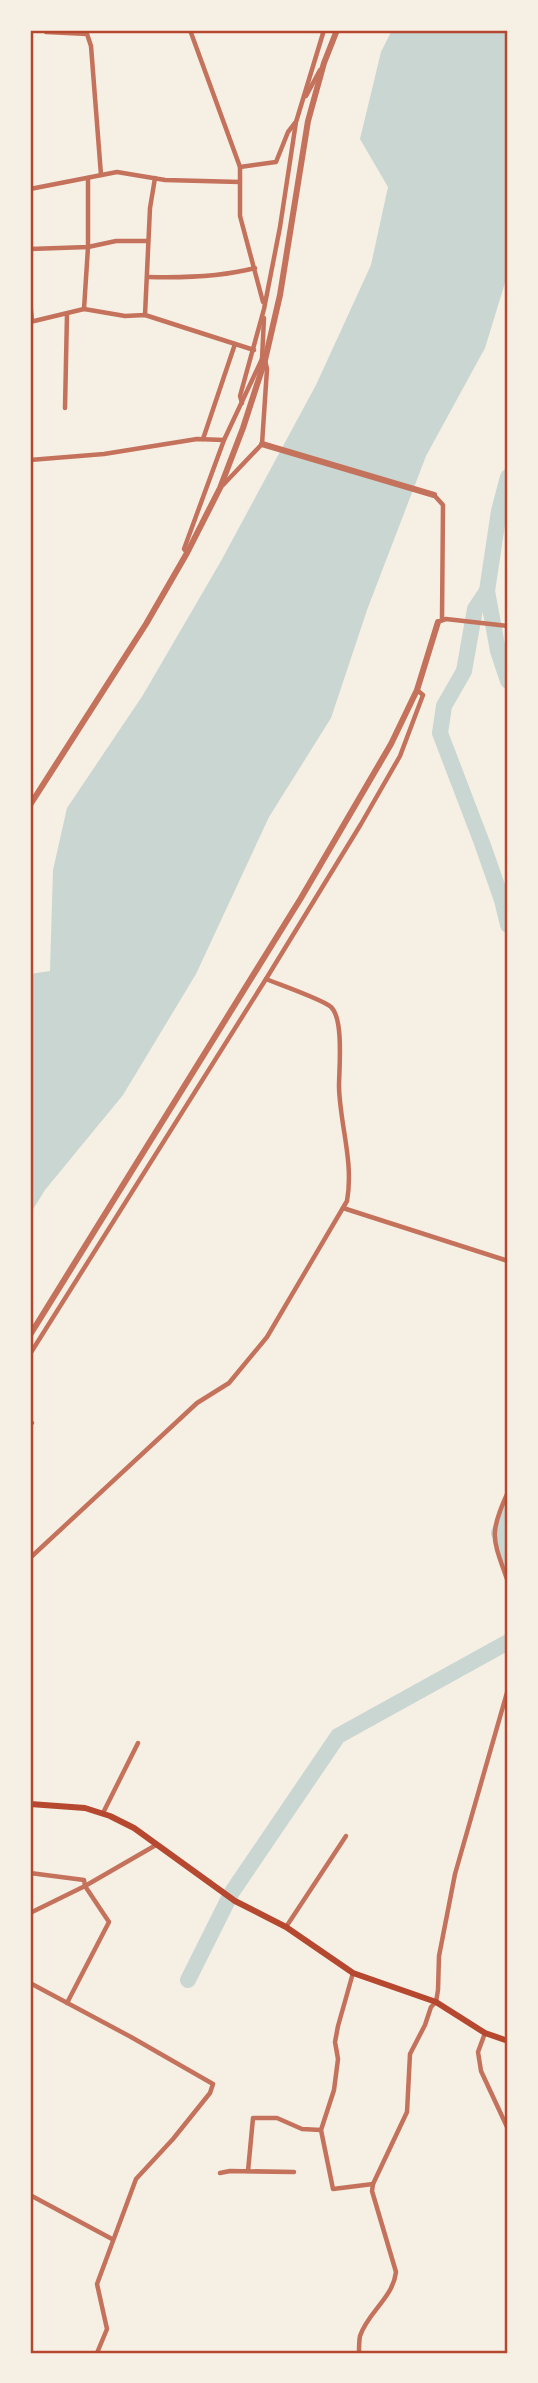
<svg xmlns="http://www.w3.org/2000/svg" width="538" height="2383" viewBox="0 0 538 2383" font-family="'IBM Plex Sans',sans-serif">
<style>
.water{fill:#c9d6d2}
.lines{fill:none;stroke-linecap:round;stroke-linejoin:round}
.river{stroke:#c9d6d2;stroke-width:16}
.minor{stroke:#c5725c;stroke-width:4.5}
.tertiary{stroke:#c5725c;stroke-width:6}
.secondary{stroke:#b5482f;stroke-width:6}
.neatline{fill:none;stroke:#b5482f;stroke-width:2.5}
</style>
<rect width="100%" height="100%" fill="#f6efe4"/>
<!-- water -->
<path class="water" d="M392,30H508V273L485,348L426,456L367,610L331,718L269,817L196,974L123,1095L45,1190L30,1214V974L50,971L53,870L67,808L143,695L221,561L316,385L371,265L388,187L360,139L381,52Z"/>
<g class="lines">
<!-- river -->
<g class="river">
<path d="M508,477L499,511L487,591L498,651L508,681"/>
<path d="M487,591L475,609L464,671L444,706L440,733L482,843L502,900L508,925"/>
<path d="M508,1511L499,1533L508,1560"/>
<path d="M188,1980L232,1892L338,1736L508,1642"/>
</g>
<!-- minor -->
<g class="minor">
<path d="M45,30L46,32L87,34L91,46L101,175"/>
<path d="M190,30L240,167V216L263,302"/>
<path d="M306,96L320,70"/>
<path d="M240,167L276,162L288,132L295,123"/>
<path d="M30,189L117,172L165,180L240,182"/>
<path d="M30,249L88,247L116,241H148"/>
<path d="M148,277C184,278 221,277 255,268"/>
<path d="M30,301L32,321"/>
<path d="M84,309L88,247V178"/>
<path d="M145,315L150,208L155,178"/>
<path d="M30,322L84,309L125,316L145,315L254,350"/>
<path d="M262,359L264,318"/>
<path d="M242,403L240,396L264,309L280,227L296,122L324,30"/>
<path d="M65,408L67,314"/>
<path d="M203,439L235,344"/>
<path d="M30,460L104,454L197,439L224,440"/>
<path d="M223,485L262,444L267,369L265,360"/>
<path d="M434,495L443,505L442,620"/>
<path d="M187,553L184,549L224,440L262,359L265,360"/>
<path d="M440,621L446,619L508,626"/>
<path d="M343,1208L508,1261"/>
<path d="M30,1354L266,979L361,824L400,756L423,695L417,690"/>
<path d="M30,1424L32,1423"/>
<path d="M508,1492C488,1535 493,1539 508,1582"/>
<path d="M30,1558L197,1403L229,1383L267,1337L347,1201C354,1162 340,1125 339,1087C339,1069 344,1019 331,1007C324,1000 278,984 266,979"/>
<path d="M103,1813L138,1743"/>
<path d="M30,1873L84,1880L85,1886L109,1922L67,2003"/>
<path d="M30,1913L85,1886L156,1845"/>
<path d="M286,1927L346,1836"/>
<path d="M353,1973L338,2026L335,2042L338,2059L334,2090L321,2130L333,2189L373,2184"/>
<path d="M30,1983L131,2037L213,2084L210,2093L173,2139L136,2179L97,2284L107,2329L97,2353"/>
<path d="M485,2033L478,2052L481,2071L508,2129"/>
<path d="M248,2171L253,2118H277L302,2129L321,2130"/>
<path d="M220,2173L230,2171L294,2172"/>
<path d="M30,2195L112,2239"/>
<path d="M359,2353C359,2348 359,2341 360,2336C368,2312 393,2298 396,2272L372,2191L373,2184L407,2112L410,2054L425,2025L431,2007L436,2002L438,1990L439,1956L455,1874L508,1689"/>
</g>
<!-- tertiary -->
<g class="tertiary">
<path d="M262,444L434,495"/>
<path d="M30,805L146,624L187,553L220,488L243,428L265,360L280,295L308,121L324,63L337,30"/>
<path d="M30,1335L301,898L391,744L417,690L438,622"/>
</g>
<!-- secondary -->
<path class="secondary" d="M30,1804L85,1808L110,1816L134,1828L235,1901L286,1927L353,1973L436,2002L485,2033L508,2041"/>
</g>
<!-- border -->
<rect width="538" height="2383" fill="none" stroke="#f6efe4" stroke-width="63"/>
<rect x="32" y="32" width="474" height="2320" class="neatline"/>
</svg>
